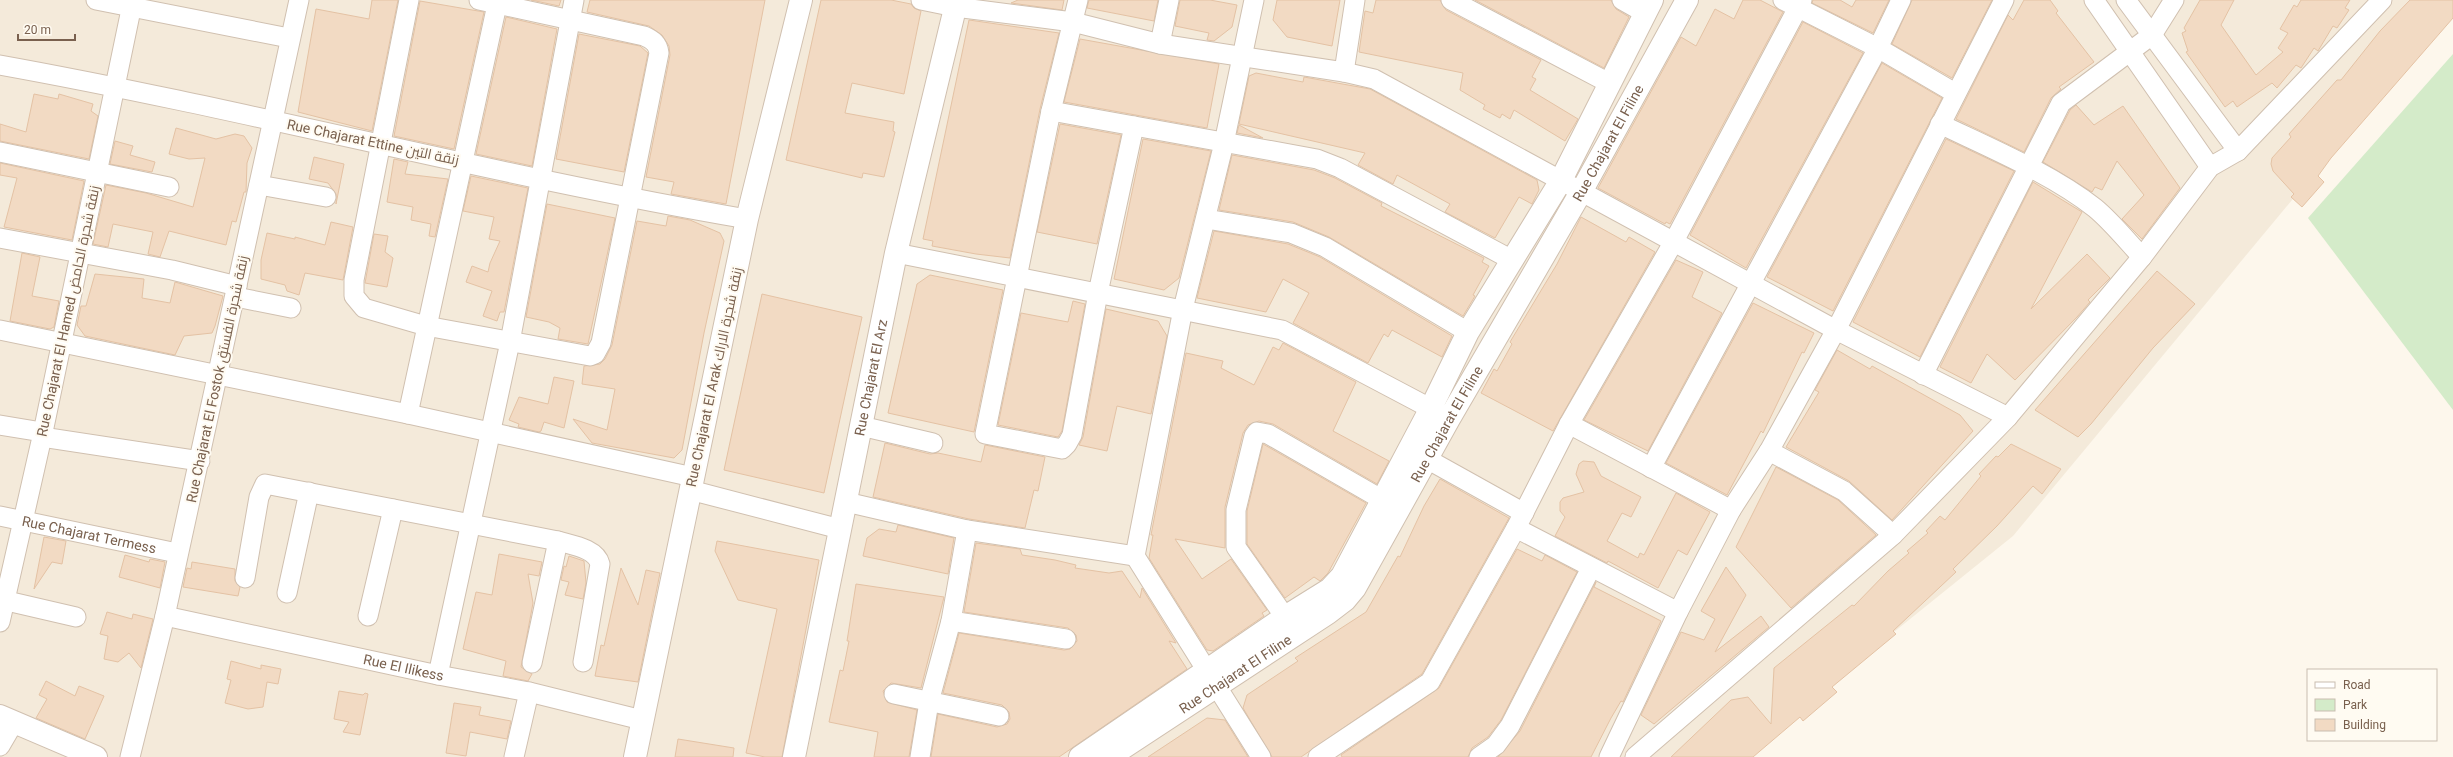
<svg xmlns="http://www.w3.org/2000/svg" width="2453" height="757" viewBox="0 0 2453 757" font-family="Roboto,Cairo,sans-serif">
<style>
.residential{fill:#f4eada}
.green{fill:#d4ebc9}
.building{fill:#f2dac3;stroke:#e4c2a4}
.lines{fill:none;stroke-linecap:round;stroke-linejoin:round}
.minor-casing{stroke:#d0c0b0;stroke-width:21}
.tertiary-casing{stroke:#d0c0b0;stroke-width:24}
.minor{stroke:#fff;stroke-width:19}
.tertiary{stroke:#fff;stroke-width:22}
.labels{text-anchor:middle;stroke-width:4;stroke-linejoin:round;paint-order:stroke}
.street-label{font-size:14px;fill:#79604e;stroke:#fffbf2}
</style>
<rect width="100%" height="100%" fill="#fdf7ec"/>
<!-- residential -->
<path class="residential" d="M0,0H2453V6L2013,536L1739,757H0Z"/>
<!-- green -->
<path class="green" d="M2453,54V410L2308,218Z"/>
<!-- building -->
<g class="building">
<path d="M372,0H398L372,131L298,112L316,9L369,19Z"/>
<path d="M531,0H561L559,6Z"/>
<path d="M590,0H765L726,204L671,194L674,182L646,177L670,55L669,46L662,35L649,26L587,12Z"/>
<path d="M821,0H891L911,4L914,8L921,11L904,94L852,83L845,113L894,122L893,131L895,132L884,177L863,173L862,178L786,160Z"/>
<path d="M1018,0H1064L1062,10L1011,3Z"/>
<path d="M1089,0H1158L1154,21L1087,8Z"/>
<path d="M1180,0H1210L1237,5L1232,27L1214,41L1207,40L1209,33L1175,26Z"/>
<path d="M1277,0H1340L1332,46L1287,37L1273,20Z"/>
<path d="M1376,0H1440L1446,10L1541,60L1532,77L1536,79L1530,90L1578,119L1565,141L1514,110L1510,119L1502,114L1500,118L1483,109L1485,105L1460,90L1463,73L1359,52L1365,11L1373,13Z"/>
<path d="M1475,0H1611L1616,9L1629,17L1604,68Z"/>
<path d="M1743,0H1760L1783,12L1670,224L1666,222L1665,224L1598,188L1681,37L1696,46L1715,9L1734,19Z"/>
<path d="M1813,0H1840L1852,7L1856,0H1889L1873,33L1812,3Z"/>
<path d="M1912,0H1992L1952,78L1892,44Z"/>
<path d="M2024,0H2050L2058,11L2056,13L2094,62L2059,87L2061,89L2051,98L2024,152L1956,119L2008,15L2013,20Z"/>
<path d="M2200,0H2234L2221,25L2256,75L2283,52L2278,48L2288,33L2280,29L2294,5L2297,7L2301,0H2350L2345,8L2349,10L2337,28L2333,26L2318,51L2314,48L2301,68L2296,65L2277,88L2272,83L2237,107L2233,101L2225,107L2186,52L2188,51L2182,33L2186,31L2184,28Z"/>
<path d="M2410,0H2453V18L2331,158L2318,176L2324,182L2302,207L2291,197L2294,194L2273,171L2271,164L2272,158L2291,137L2289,134L2337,80H2341L2380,31Z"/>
<path d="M420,1L484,12L454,149L394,136Z"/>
<path d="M506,17L557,29L532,166L476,154Z"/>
<path d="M969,20L1059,33L1040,109L1010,258L976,254L932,246L933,241L923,239Z"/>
<path d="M1803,22L1863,53L1746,268L1690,235Z"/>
<path d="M579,34L640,46L648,53L624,172L556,159Z"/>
<path d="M1080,39L1219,64L1207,128L1064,102Z"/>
<path d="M1882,63L1942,98L1833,311L1767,277Z"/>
<path d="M1256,73L1303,82L1304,77L1370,89L1537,180L1539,190L1532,204L1519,197L1495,238L1445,212L1450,204L1397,175L1393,184L1358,165L1365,153L1239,124L1249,76Z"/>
<path d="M34,94L58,99L59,94L93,104L91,111L98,116L89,159L0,141V124L26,132Z"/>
<path d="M2076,105L2094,125L2123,106L2180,188L2142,239L2122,219L2144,195L2117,161L2102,190L2095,187L2092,192L2043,162L2070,110Z"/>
<path d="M1060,124L1121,135L1097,244L1037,232Z"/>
<path d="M1239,125L1263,138L1237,133Z"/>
<path d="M176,128L216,139L235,134L244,136L252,148L247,163L246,192H244L236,222L232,221L226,245L169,231L160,257L148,254L153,232L113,224L108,247L93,244L106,185L146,193L193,207L205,158L189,159L169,154Z"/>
<path d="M1143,139L1211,151L1179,278L1164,290L1114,279Z"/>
<path d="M1946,139L2014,171L1920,357L1853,322Z"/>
<path d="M115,141L133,146L130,155L155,162L152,172L110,164Z"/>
<path d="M1232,155L1314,170L1335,178L1382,203L1381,206L1484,258L1482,262L1489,266L1473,295L1475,296L1463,316L1329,237L1293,222L1219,210Z"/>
<path d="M314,157L344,164L336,204V194L328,183L309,179Z"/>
<path d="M394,159L408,162L405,174L448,179L435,237L429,236L431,224L411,220L413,207L387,202Z"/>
<path d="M0,163L84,181L72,240L4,227L17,178L0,175Z"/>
<path d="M471,176L528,188L504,312H500L497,321L483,316L492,291L466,282L472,266L488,272L490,263L500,241L489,239L494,217L463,211Z"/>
<path d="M2033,182L2082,212L2031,309L2087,254L2110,278L2088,300L2090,302L2077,317L2015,380L1987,354L1971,383L1940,367Z"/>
<path d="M547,204L615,218L588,344L558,339L560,328L549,322L526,317Z"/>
<path d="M668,216L690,220L720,233L724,241L704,333L682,450L674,458L592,443L573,419L607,430L615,389L582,384L584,366L600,364L605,359L612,345L637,221L666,226Z"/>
<path d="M1581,217L1626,242L1629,237L1655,252L1553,431L1481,393L1494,369L1497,371L1512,344L1510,342L1557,264Z"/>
<path d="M331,222L353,227L343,280L305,273L299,295L287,291L285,285L261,279V260L267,233L295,239V237L325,245Z"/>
<path d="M1214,231L1288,244L1320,257L1452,336L1442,357L1392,330L1388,337L1384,334L1368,363L1293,323L1309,293L1283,279L1266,312L1197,298Z"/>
<path d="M374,234L388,236L385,252L393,258L387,287L365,283Z"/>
<path d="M22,253L40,257L32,296L59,301L54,327L50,329L10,321Z"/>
<path d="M1676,260L1703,272L1692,297L1722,313L1648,451L1584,420Z"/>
<path d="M2157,271L2195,304L2153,348L2091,424L2078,437L2035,410Z"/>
<path d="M95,274L144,279L142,298L170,303L175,282L223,296L215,326L212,333L184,336L175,355L85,336L77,325L81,306H86Z"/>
<path d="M930,275L1003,290L974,432L888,413L917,284Z"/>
<path d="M762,294L862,317L824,493L724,470Z"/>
<path d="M1073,301L1085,304L1062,431L1058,437L998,425L1021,313L1068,322Z"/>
<path d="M1753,303L1814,333L1804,353L1802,352L1763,433L1761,431L1727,495L1666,463Z"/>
<path d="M1106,309L1158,321L1167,336L1151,414L1117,406L1107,451L1079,445L1083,437Z"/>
<path d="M1283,343L1356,382L1333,431L1389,461L1377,484L1273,424L1259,421L1248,425L1243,433L1225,507V548L1175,539L1202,579L1231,559L1267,610L1262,613L1264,616L1213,651L1207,650L1149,558L1153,535H1151L1186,353L1223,361L1221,368L1254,385L1273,347L1279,350Z"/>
<path d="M1837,350L1870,369L1872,366L1960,415L1973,431L1892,520L1849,481L1786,447L1819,392L1815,390Z"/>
<path d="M554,377L574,381L564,428L544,422L541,431L539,432L518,427L519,424L509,420L519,397L548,404Z"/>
<path d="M885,443L930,454L938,453L981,462L985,445L1045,457L1038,491L1034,490L1025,528L969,519L873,497Z"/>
<path d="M1263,444L1366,503L1328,573L1320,581L1314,577L1285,598L1247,544V511Z"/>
<path d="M2011,444L2061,469L2042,494L2033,486L1997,526L1953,569L1956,572L1893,631L1896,634L1832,687L1837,692L1803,721L1800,717L1753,757H1671L1731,700L1748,697L1771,724L1774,668L1852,605L1854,606L1888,571L1909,553L1907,551L1928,533L1926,531L1940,516L1945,520L1981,476L1979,474L1996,456L1998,457Z"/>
<path d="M1583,461L1594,462L1601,476L1641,497L1631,517L1622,513L1607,541L1638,558L1640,553L1644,555L1676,493L1710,512L1687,555L1678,550L1658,588L1608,561L1607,563L1555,536L1565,517L1560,511V502L1563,498L1584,492L1576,474L1579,464Z"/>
<path d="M1776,467L1838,500L1876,535L1791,608L1736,547Z"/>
<path d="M1440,479L1509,518L1422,674L1301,757H1272L1243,708L1247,695L1298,661L1295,658L1366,612L1398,556L1400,557L1424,506Z"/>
<path d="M898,525L954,538L948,574L863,556L867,538L879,529L896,532Z"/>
<path d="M44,537L66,541L62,564L52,562L34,589Z"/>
<path d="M717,541L819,560L782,757H765L746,753L777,609L738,600L715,551Z"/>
<path d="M976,543L1020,549L1022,555L1055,560L1076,565L1075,568L1109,573L1122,571L1140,598L1142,588L1176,643L1169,641L1187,669L1059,757H931L938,714L997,727L1007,724L1010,719L1009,712L1002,705L943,693L959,633L1064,650L1070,649L1077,641L1076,635L1068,628L964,612Z"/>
<path d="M1517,549L1542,561L1545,555L1577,572L1501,720L1488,737L1472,748L1468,757H1342L1341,755L1439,688Z"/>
<path d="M499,554L542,562L539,576L528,574L533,603L521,667L532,674L528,681L503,676L506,661L463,649L476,592L492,595Z"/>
<path d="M125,555L149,562L150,559L165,562L160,588L119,577Z"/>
<path d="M569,556L584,561L586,583L583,599L565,595L569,582L561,580L564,566L566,567Z"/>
<path d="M192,562L235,569V581L240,587L238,596L183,587L187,568L191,569Z"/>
<path d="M1726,567L1746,595L1715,652L1761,616L1769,627L1654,724L1641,715L1681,632L1704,640L1715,619L1701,611Z"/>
<path d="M621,568L638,605L646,570L660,573L638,682L595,676L601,645L604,646Z"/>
<path d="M1596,582L1594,587L1661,621L1623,702L1621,701L1611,718L1591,757H1498L1520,731Z"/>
<path d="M856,584L944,597L921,688L891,683L883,691L887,702L917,710L909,757H874L878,732L829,722L840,670L843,671L849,641H847Z"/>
<path d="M107,612L132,619L133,614L153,619L141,668L129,653L118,662L104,659L108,636L100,634Z"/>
<path d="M231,661L261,669V665L281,669L278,684L267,682L263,707L248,709L225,703L231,680L227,679Z"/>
<path d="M46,681L75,696L79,686L104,696L85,739L36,718L47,699L39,695Z"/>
<path d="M339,691L363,695L365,693L368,694L360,735L343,732L349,722L334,719Z"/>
<path d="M454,703L481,707L479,715L511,721L507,739L470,732L466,756L446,753Z"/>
<path d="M1207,718L1225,720L1248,757H1148Z"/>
<path d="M678,739L734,748L733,757H675Z"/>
</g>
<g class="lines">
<defs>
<g id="minor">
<path d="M96,0L289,38"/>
<path d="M409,0L354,280V296L364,308L426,326L590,356L595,354L601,343L659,53C658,44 653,40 644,36L479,0"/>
<path d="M921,0L955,7L1073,22L1160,44L1344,72L1374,79L1836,330L2008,417"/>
<path d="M1078,0L1051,111L985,434L1062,449L1067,444L1072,435L1098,293L1134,126"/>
<path d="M1254,0L1224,143L1183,309L1135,556L1261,757"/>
<path d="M1451,0L1609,83"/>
<path d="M1622,0L1645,13"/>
<path d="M1783,0L1878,48L1955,93"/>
<path d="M2094,0L2210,167"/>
<path d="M2126,0L2238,151"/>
<path d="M1160,44L1169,0"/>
<path d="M0,65C250,110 496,176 747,219"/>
<path d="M1344,72L1355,0"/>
<path d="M1051,111L1317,159L1340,168L1512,260"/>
<path d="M1940,124C1990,148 2052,174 2095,208C2112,222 2127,241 2142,257"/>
<path d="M0,152L169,187"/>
<path d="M259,185L326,197"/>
<path d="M1206,219L1291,233L1325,247L1468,332"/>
<path d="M0,238L172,270L237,286"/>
<path d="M896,253L1282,330L1443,415"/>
<path d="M236,297L291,308"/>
<path d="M0,330L408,414L693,477"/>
<path d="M1923,375L2061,103L2152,35L2174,0"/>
<path d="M408,414L498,0"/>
<path d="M1569,424L1731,510"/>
<path d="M0,425L42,432"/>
<path d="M861,426L933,443"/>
<path d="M42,437L200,461"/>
<path d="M1769,451L1844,491L1893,535"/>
<path d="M1427,459L1524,513"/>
<path d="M1651,468L1878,48L1901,0"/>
<path d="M690,490L840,529"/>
<path d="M846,502L967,530L1135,556"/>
<path id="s1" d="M0,516L177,553"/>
<path d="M1516,528L1678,612"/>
<path d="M245,578L259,497L265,484L558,541C571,545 596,548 600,564L583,662"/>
<path d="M287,593L309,492"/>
<path d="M7,601L76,617"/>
<path id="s2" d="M165,616L438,675L529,692L642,720"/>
<path d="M368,616L393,509"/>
<path d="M1285,617L1236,547V510L1254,436L1257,432L1268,434L1381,499"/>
<path d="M951,621L1066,639"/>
<path d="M0,622L42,437L133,0"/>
<path d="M532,663L558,541"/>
<path d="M438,675L510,342L574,0"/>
<path d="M894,694L999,716"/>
<path d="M0,746L14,722"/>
<path d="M130,757L165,616L299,0"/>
<path d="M514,757L529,692"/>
<path d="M920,757L929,702L951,621L967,530"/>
<path d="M1318,757L1430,682L1516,528L1569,424L1673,243L1802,0"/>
<path d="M1479,757L1496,745L1510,726L1591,568"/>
<path d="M1609,757L1678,612L1731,510L1769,451L1836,330L2004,0"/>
<path d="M1635,757L1893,535L2008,417L2142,257L2210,167L2238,151L2382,0"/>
</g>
<g id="tertiary">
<path d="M0,716L96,757"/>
<path d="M635,757L747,219L801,0"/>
<path id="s3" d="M794,757L896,253L957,0"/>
<path d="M1080,757L1285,617L1330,589L1342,576L1431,408L1468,332L1560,182L1652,0"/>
<path id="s4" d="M1109,757L1328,613L1345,600L1355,588L1449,419L1581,192L1687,0"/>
</g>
</defs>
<!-- minor casing -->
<use href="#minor" class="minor-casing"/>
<!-- tertiary casing -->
<use href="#tertiary" class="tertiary-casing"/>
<!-- minor -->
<use href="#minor" class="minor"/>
<!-- tertiary -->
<use href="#tertiary" class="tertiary"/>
</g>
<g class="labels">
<!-- street labels -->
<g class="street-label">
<text transform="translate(373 142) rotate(12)" y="5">Rue Chajarat Ettine زنقة التين</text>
<text dy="5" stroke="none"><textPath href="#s4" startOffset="811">Rue Chajarat El Filine</textPath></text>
<text transform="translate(68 311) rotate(-78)" y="5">Rue Chajarat El Hamed زنقة شجرة الحامض</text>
<text transform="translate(714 377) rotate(-78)" y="5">Rue Chajarat El Arak زنقة شجرة الاراك</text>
<text dy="5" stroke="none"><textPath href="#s3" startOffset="387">Rue Chajarat El Arz</textPath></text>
<text transform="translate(217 379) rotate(-78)" y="5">Rue Chajarat El Fostok زنقة شجرة الفستق</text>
<text dy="5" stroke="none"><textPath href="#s4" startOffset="487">Rue Chajarat El Filine</textPath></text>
<text dy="5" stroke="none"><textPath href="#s1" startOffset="91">Rue Chajarat Termess</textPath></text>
<text dy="5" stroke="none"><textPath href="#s2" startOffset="244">Rue El Ilikess</textPath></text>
<text dy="5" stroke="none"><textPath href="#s4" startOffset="151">Rue Chajarat El Filine</textPath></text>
</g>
</g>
<!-- legend -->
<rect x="2307" y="669" width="130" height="72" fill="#fffbf2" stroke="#c9bdb0"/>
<rect x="2315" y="682" width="20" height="6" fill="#ffffff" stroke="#c9bdb0"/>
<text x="2343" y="689" font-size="12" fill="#79604e">Road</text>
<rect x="2315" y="699" width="20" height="12" fill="#d4ebc9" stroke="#c9bdb0"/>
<text x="2343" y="709" font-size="12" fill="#79604e">Park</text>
<rect x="2315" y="719" width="20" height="12" fill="#f2dac3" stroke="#c9bdb0"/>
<text x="2343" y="729" font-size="12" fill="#79604e">Building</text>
<!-- scale -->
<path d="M18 34v6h57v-6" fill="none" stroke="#79604e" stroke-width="2"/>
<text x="24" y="34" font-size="12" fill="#79604e" stroke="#fffbf2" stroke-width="3" paint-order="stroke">20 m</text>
</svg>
